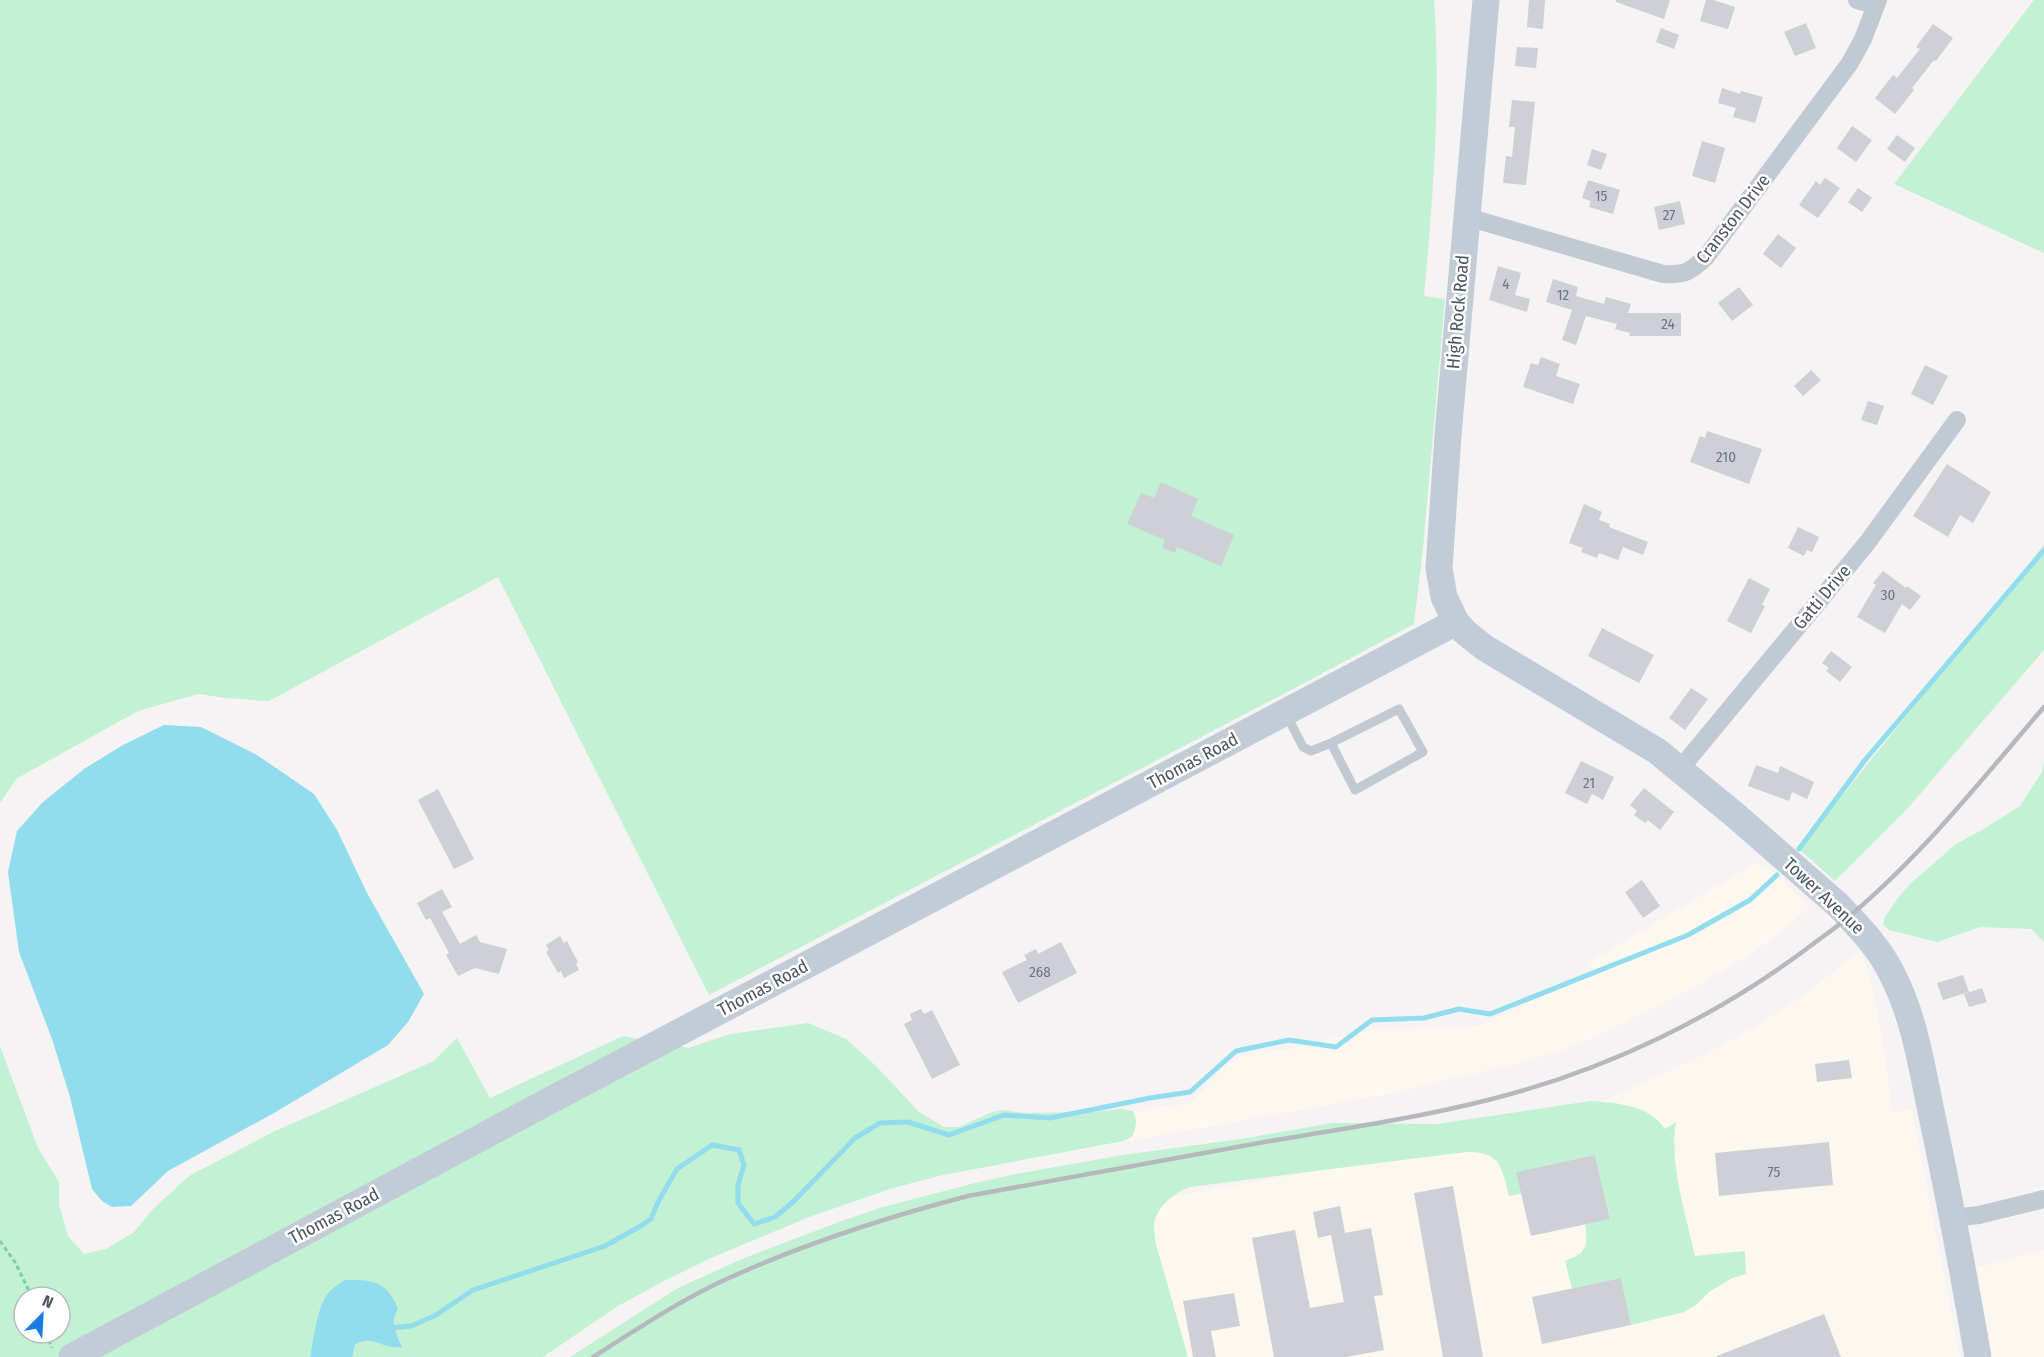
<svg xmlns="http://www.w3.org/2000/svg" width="2044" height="1357" viewBox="0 0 2044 1357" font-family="'Fira Sans Condensed',sans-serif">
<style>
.commercial{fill:#fdf8ef}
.green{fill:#c3f1d3;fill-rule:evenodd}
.water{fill:#91dded}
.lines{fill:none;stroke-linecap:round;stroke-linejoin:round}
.stream{stroke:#91dded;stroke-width:5}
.building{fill:#cdd0d5}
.path{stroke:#7bcfa3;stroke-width:3;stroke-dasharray:4.5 3;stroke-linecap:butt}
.service{stroke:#c1cad2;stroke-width:9}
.minor{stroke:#c1cad2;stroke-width:18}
.secondary{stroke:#c1ccd6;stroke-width:27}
.rail{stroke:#b5b8bd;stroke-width:4.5}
.labels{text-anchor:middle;stroke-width:5;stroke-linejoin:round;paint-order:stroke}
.number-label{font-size:15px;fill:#6b757e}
.street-label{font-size:18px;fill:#4a5761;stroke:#fff}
</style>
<rect width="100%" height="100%" fill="#f5f3f3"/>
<!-- commercial -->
<g class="commercial">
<path d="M1758,862L1770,869L1810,907L1788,926L1750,955L1704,982L1608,1031L1569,1048L1523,1062L1393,1093L981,1168L943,1175L893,1188L809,1217L711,1258L664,1281L618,1306L543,1357H352L938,1142L1085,1114L1117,1109L1144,1112L1157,1107L1187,1104L1196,1098L1226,1064L1240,1057L1256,1052L1291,1049L1351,1034L1381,1029L1471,1027L1481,1025L1583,977L1594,970L1587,963Z"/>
<path d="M1861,950L1873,988L1887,1068L1892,1112L1912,1110L1960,1357H657L1136,1203L1428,1151L1600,1103L1706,1054L1758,1025L1808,992Z"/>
<path d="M2044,1250V1357H1989L1972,1269Z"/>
</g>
<!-- green -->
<g class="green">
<path d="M0,0H1434C1441,99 1433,197 1424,296L1445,299L1423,548L1414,624L1308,681L709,995L498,577L269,701L227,698L198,694L138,711L16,779L0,803Z"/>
<path d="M2034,0H2044V253L1894,184Z"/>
<path d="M2044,545V650L1907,809L1835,881L1799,849Z"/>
<path d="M2044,762V942L2031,929L1980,927L1937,942L1889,930L1883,924L1885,917L1898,898L1910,884L1956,844L1982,830L2020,806L2042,772Z"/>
<path d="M808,1023L846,1039L876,1066L919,1112L944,1127H959L992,1112L1003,1110L1024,1113L1093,1112L1120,1109L1133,1111C1138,1121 1136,1127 1132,1137L1124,1141L943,1175L893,1188L809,1217L711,1258L664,1281L618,1306L543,1357H352L355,1345L363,1340L371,1341L403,1346L394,1331L395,1314L319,1312L310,1357H0V1046L38,1148L59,1182V1205L68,1236L84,1254L106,1249L133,1233L153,1209L189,1176L273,1132L434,1061L457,1038L490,1098L623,1036L688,1048L731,1034ZM24,1297H60V1333H24Z"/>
<path d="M1591,1101C1618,1103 1649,1105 1665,1129L1676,1122C1669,1165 1686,1214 1695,1256L1745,1251L1746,1274L1732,1278L1709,1292L1696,1305L1684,1312L1631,1325L1621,1278L1572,1289L1565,1261C1586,1254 1589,1246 1585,1224L1610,1218L1595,1155L1517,1172L1521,1194L1509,1196C1502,1168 1501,1151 1466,1152L1190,1187C1174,1193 1157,1206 1154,1224C1154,1230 1155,1238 1156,1244L1188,1357H570L678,1288L742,1259L839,1222L883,1207L971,1184L1016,1174L1123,1155L1241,1139L1332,1123L1437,1124Z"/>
</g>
<!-- water -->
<g class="water">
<path d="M164,725L201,727L257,755L314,794L337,830L367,893L424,994L408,1022L388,1045L274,1113L168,1171L131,1206L112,1207L102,1201L92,1189L70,1097L52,1039L19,952L8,872L17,831L43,802L84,769L123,745Z"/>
<path d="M345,1280C374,1280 387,1281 398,1309C390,1322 396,1335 403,1347C386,1351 370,1333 355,1345L352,1357H310C313,1342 317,1312 324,1300C328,1291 337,1285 345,1280Z"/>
</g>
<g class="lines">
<!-- stream -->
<g class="stream">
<path d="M1799,849L1865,760L2044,550"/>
<path d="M390,1328L411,1326L436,1315L473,1290L605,1246L639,1227L651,1219L658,1202L677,1169L712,1145L739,1150L744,1165L738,1185V1203L754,1224L775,1217L794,1201L855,1138L880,1123L908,1122L949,1135L1004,1115L1050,1118L1150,1098L1190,1092L1236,1051L1289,1040L1336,1047L1372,1020L1424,1018L1459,1009L1490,1014L1688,935L1750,900L1777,875"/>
</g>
</g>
<!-- building -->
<g class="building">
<path d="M1529,0H1545L1543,29L1527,27Z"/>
<path d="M1616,0H1670L1664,19L1616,2Z"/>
<path d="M1706,0H1713L1735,7L1728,29L1700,21Z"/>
<path d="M1806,23L1816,48L1795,56L1784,32Z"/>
<path d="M1933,24L1953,38L1936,61L1934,60L1912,88L1914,90L1895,114L1875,98L1893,75L1897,78L1920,49L1916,47Z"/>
<path d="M1661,28L1679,35L1674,49L1656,42Z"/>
<path d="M1517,47L1538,48L1536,68L1515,66Z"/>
<path d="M1722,88L1740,94L1741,91L1763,97L1755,123L1733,117L1736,108L1718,103Z"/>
<path d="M1512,100L1535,102L1526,185L1503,183L1506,156L1512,157L1515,127H1509Z"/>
<path d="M1852,126L1872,140L1856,162L1837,148Z"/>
<path d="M1897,135L1915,148L1905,162L1887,149Z"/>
<path d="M1702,141L1725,148L1715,183L1692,176Z"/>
<path d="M1592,149L1607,154L1601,170L1587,165Z"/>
<path d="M1825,178L1840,188L1818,218L1799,205L1816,181L1820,185Z"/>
<path d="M1588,180L1620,190L1613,214L1589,207L1591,201L1582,198Z"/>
<path d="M1858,188L1872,198L1862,212L1848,202Z"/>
<path d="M1680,201L1685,224L1659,230L1654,207Z"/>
<path d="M1778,234L1796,248L1781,268L1763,254Z"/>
<path d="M1498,266L1521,273L1515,295L1530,299L1527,312L1489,300Z"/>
<path d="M1553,279L1578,287L1576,296L1604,304L1606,297L1631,304L1628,313H1681V336H1629L1630,333L1615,329L1617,324L1586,316L1576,345L1562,340L1572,310L1546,302Z"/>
<path d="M1739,287L1753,305L1732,321L1718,303Z"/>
<path d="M1541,357L1560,364L1556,376L1580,384L1573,404L1523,387L1531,363L1538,365Z"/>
<path d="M1925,365L1948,376L1933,405L1911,394Z"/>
<path d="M1811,370L1821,380L1803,396L1794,386Z"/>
<path d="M1868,401L1884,406L1877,425L1861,420Z"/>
<path d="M1707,431L1762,449L1749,484L1690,462L1700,436L1705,438Z"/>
<path d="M1947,464L1991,492L1973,523L1960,515L1948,537L1913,516Z"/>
<path d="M1161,482L1198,499L1191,516L1234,535L1221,566L1177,547L1175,553L1162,548L1165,540L1127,524L1141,493L1154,498Z"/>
<path d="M1584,504L1602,512L1599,520L1610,524L1609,527L1648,542L1643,555L1623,547L1618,560L1599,553L1597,558L1581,552L1583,548L1569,543Z"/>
<path d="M1798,527L1819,537L1812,552L1807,550L1804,556L1788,548Z"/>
<path d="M1883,571L1906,588L1907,586L1921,596L1910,610L1902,604L1885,633L1857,617L1876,585L1873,583Z"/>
<path d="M1749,578L1770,589L1762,605L1765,606L1751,633L1727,621Z"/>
<path d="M1602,628L1654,655L1639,683L1588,656Z"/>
<path d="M1831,651L1852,667L1840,682L1826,671L1829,668L1822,663Z"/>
<path d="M1691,688L1708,699L1685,730L1669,718Z"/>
<path d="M1581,761L1614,777L1603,800L1592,794L1587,804L1565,793Z"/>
<path d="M1756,765L1778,773L1780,766L1814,782L1807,799L1792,792L1789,801L1748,786Z"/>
<path d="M1644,788L1674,812L1660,830L1648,820L1645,823L1634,815L1637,811L1630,805Z"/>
<path d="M438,789L474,859L454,869L418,800Z"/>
<path d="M1642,880L1660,906L1643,918L1625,892Z"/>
<path d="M442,889L452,907L442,912L460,944L476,935L480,942L507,949L499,974L475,968L458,976L446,955L449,953L430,918L426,920L417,903Z"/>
<path d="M560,936L564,943L567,941L571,949L578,962L576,964L579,970L564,978L561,971L558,973L546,952L549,950L546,945Z"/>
<path d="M1061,942L1077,973L1018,1003L1002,972L1027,960L1024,955L1036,949L1038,954Z"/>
<path d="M1963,975L1969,992L1943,1000L1937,983Z"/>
<path d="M1982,988L1987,1002L1969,1007L1964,994Z"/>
<path d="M921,1009L924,1014L932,1010L960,1065L932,1079L904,1024L912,1020L910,1014Z"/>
<path d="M1849,1060L1852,1078L1817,1082L1815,1064Z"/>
<path d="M1829,1142L1833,1185L1719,1196L1715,1153Z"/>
<path d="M1595,1155L1610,1219L1531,1236L1516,1172Z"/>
<path d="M1453,1186L1464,1249L1483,1357H1443L1414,1193Z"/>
<path d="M1340,1206L1345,1233L1371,1228L1383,1295L1374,1296L1384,1350L1346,1357H1274L1252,1238L1295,1230L1310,1308L1344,1302L1331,1235L1318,1238L1313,1212Z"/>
<path d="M1621,1278L1631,1325L1542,1344L1532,1297Z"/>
<path d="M1234,1293L1240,1326L1211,1331L1216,1357H1193L1183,1301Z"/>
<path d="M1824,1314L1841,1357H1717V1356Z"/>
</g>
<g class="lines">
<!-- path -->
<g class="path">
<path d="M0,1241L15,1262L32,1297"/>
<path d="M46,1333L52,1348"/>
</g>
<!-- service -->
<path class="service" d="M1286,714L1303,747L1311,751L1331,743L1399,709L1423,752L1355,790L1331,743"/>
<!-- minor -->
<g class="minor">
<path d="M1857,0L1875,5"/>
<path d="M1467,217L1663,274C1686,275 1690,272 1706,257L1850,63L1863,39L1878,0"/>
<path d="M1680,769L1867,543L1957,420"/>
<path d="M1952,1218L1979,1215L2044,1199"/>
</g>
<!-- secondary -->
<g class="secondary">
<path d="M1486,0L1448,435L1439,568L1444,597L1456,622L1466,633L1485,648L1657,751L1735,815L1838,905C1859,927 1880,948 1893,976C1915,1019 1922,1069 1932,1116C1949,1196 1964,1276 1978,1357"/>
<path d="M72,1357L532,1110L1456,622"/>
</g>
<!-- rail -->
<path class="rail" d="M593,1357C637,1329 682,1299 731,1277C807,1243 887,1217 968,1196C1068,1177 1169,1159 1270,1141C1343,1129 1417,1118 1488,1100C1605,1071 1717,1017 1813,944C1826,934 1840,925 1852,914C1924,853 1983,778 2044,707"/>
</g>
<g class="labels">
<!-- number labels -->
<g class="number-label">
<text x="1601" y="201">15</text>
<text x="1669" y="220">27</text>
<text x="1506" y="289">4</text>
<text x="1563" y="300">12</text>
<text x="1668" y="329">24</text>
<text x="1726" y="462">210</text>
<text x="1888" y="600">30</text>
<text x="1589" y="788">21</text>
<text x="1040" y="977">268</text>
<text x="1774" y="1177">75</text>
</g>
<!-- street labels -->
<g class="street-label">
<text transform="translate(1733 219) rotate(-52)" y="6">Cranston Drive</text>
<text transform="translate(1458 312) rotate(-85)" y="6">High Rock Road</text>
<text transform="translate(1822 597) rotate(-50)" y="6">Gatti Drive</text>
<text transform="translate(1193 761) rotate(-28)" y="6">Thomas Road</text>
<text transform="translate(1824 896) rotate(43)" y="6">Tower Avenue</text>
<text transform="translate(763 988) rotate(-28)" y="6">Thomas Road</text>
<text transform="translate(334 1216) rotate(-28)" y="6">Thomas Road</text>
</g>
</g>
<!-- north arrow -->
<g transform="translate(42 1315) rotate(24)"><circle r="28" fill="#ffffff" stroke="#b7bcc0" stroke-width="1.5"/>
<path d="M0-4.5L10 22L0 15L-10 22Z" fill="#1b7be6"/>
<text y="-9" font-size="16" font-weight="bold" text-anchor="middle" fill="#4a5761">N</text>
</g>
</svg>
